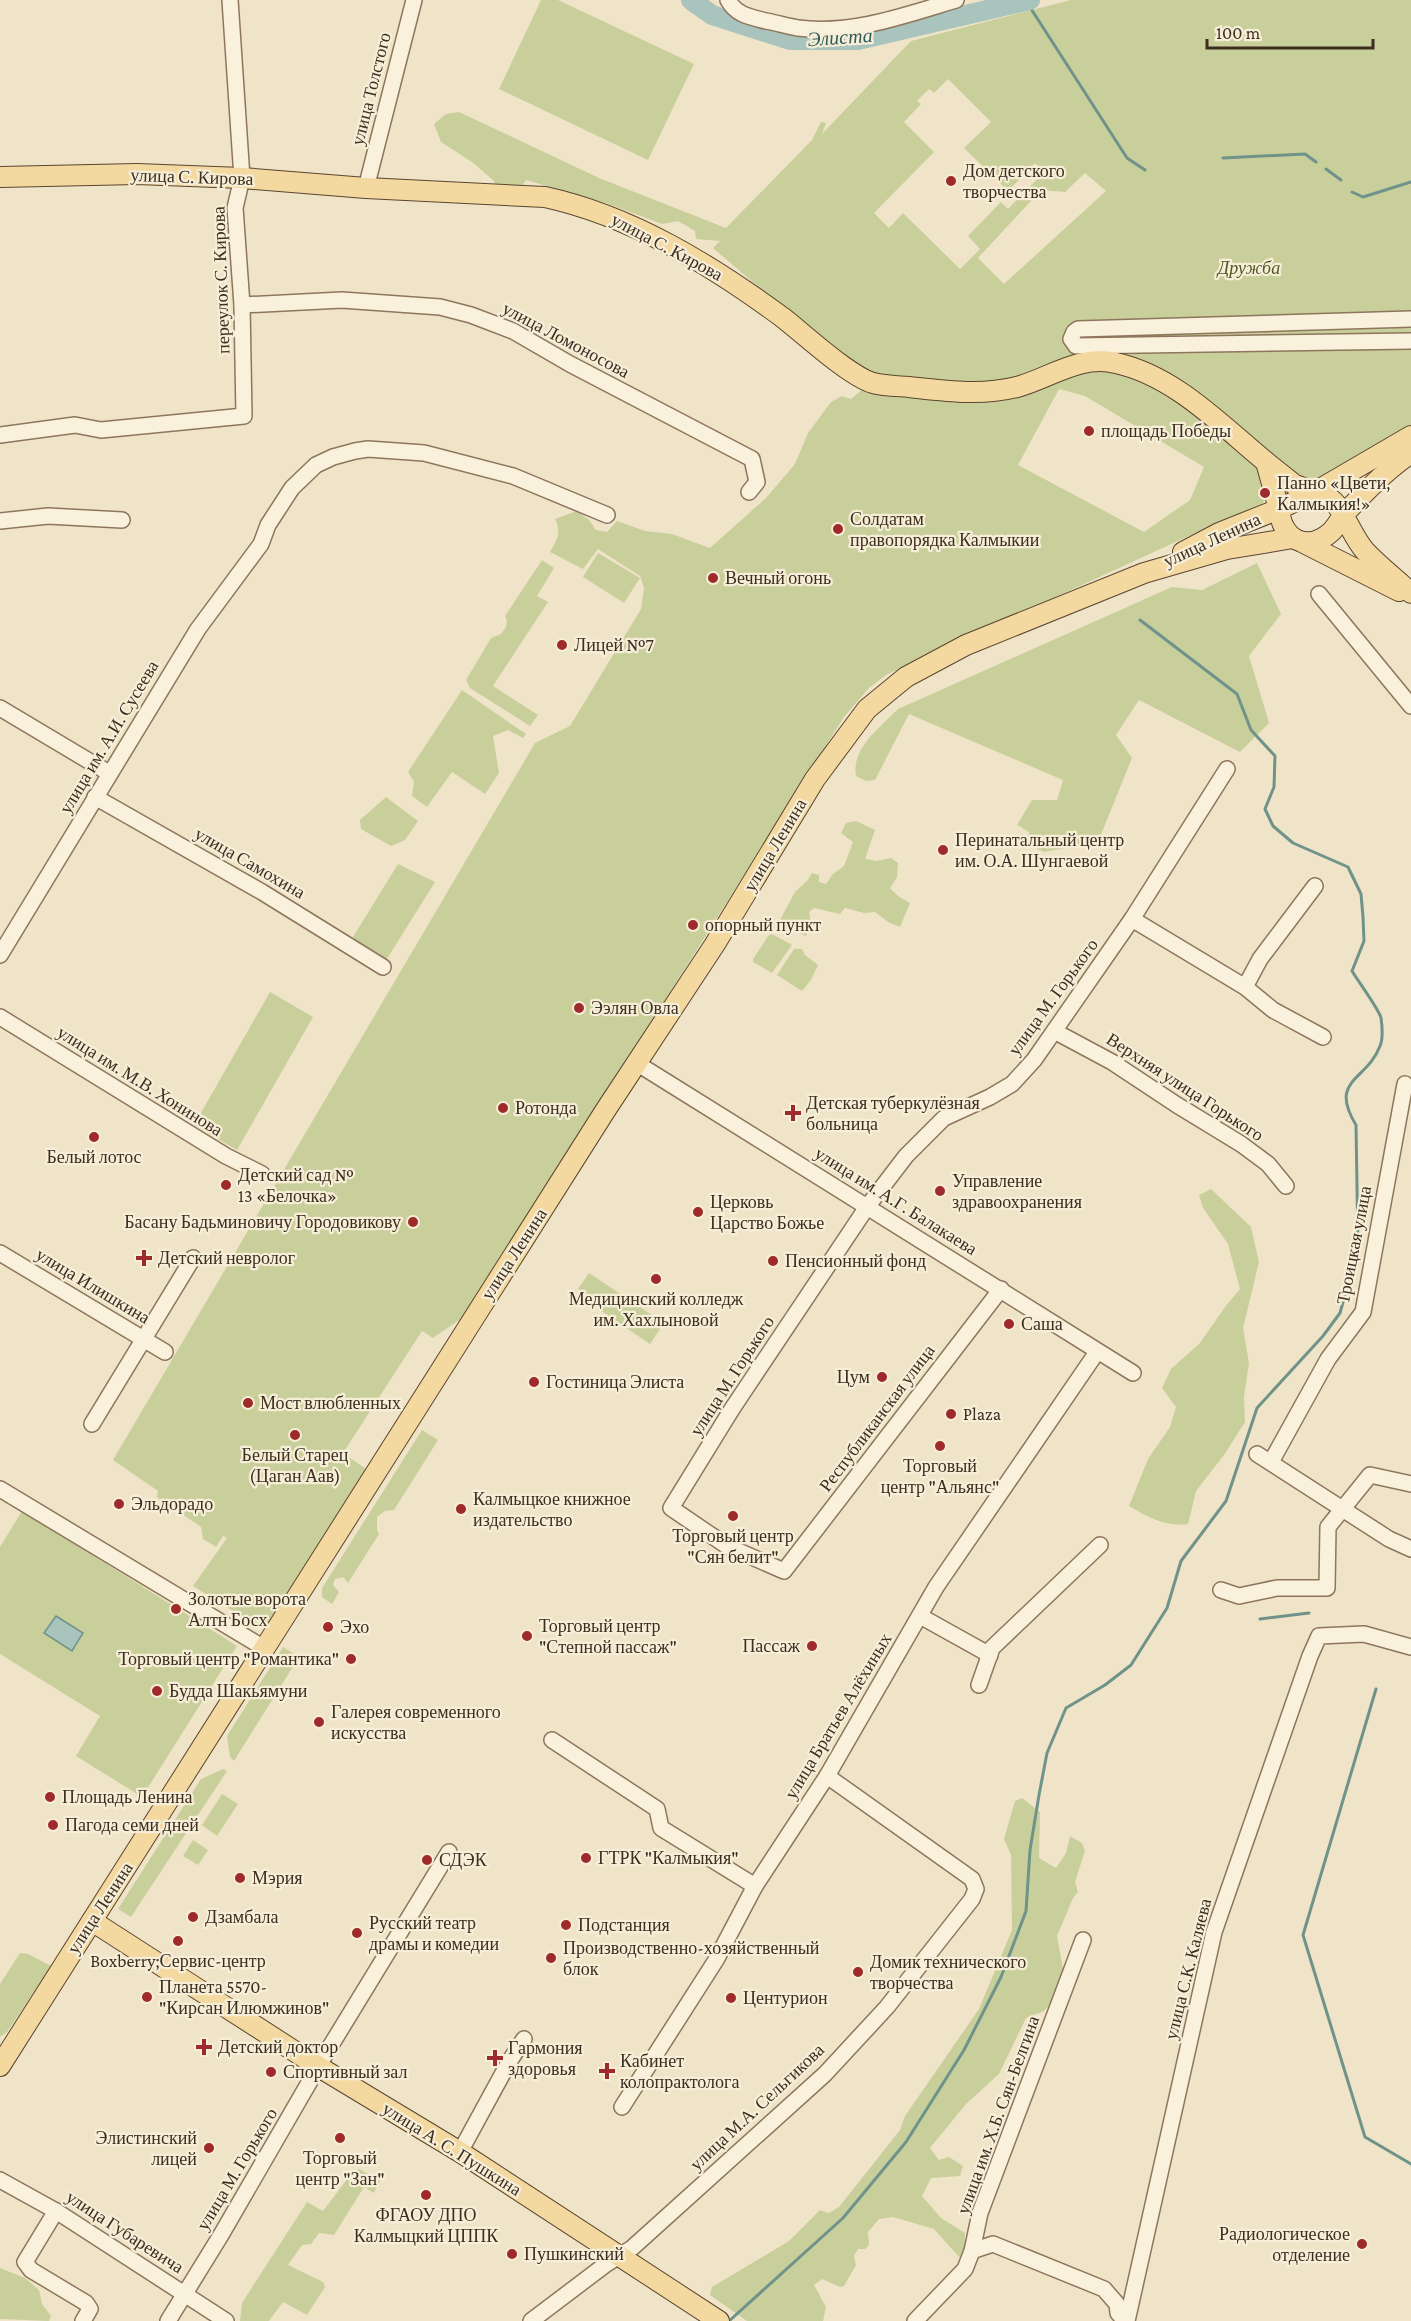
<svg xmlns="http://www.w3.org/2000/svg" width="1411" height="2321" viewBox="0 0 1411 2321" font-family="'Crimson Pro',serif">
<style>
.green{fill:#c9cf9b;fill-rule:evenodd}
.water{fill:#a9c4bc;stroke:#6f938a;stroke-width:1.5}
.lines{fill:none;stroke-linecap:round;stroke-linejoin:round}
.stream{stroke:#6f938a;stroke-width:3}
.river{stroke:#a9c4bc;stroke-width:20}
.minor-casing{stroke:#8d765c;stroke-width:18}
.major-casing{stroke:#5b4430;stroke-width:22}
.minor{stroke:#faf1dc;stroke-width:15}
.major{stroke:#f3d9a0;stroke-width:20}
.poi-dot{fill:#9e2a2b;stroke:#f7eed8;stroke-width:2}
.labels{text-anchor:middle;stroke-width:4.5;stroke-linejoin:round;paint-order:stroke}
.street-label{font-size:18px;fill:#3d2e20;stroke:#f7eed8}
.poi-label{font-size:18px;fill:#3d2e20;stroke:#f7eed8;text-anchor:start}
.park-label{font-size:18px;font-style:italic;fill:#4d5a26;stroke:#f7eed8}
.water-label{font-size:20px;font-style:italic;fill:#2f5d5a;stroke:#f7eed8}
</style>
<rect width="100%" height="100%" fill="#f0e4c8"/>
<!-- green -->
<g class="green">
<path d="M541,0H558L694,64L648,160L499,89Z"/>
<path d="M1071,0H1411V431L1315,486L1263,466L1270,489L1259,511L1215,524L886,675L869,688L844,717L465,1316L433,1338L422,1331L343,1453L366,1469L357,1482L359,1484L275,1619L269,1622L261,1621L257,1626L193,1586L227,1538L223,1536L216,1547L203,1539L201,1527L157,1497L158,1491L113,1460L535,743L570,726L641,609L644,588L640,576L598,549L583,569L550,552C557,540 562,533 555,519L577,511L589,520L596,530L607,532L617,521L645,531L672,534L710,548L766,498L795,464L808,433L831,402L842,396L851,399L870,383L713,248L720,241L696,239L695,231L678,221L662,224L606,203L526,180L519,190H499L493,180L472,162L441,142L434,124L446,114L459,112L599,178L726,228L812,140L821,122L826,123L822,134L911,41ZM948,79L991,122L964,148L1008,191L1035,163L1044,172L1008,209L1001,202L968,236L980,249L960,269L903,213L889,228L874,213L934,152L904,122L921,104L917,101L929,89L934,93ZM1085,173L1106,191L1004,284L978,258L1041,190L1065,192ZM1059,389L1085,396L1204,467L1190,500L1144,532L1018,465Z"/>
<path d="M598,553L640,578L624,603L583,577Z"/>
<path d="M542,560L554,568L537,596L548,602L493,686L538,715L530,726L470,688L466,680L491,638L501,634L506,627L507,621L505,616Z"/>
<path d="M1257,563L1281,614L1249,656L1269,723L1240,752L1139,700L1116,735L1132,758L1098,842L1044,852L1027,844L1029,832L1017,825L1032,800H1057L1063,780L909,714L875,780L866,781L856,776C851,749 880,727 898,709L1172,587L1202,590Z"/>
<path d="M462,690L526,734L523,738L508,730L493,736L499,773L485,794L452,772L427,807L412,796L414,782L408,772Z"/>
<path d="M386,797L418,821L405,840L391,846L361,829L360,820Z"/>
<path d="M856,821L875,830L865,859L877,861L891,858L898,863L897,877L890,888L898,896L910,903L900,927L888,922L875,912L864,913L845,908L840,914L814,908L809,912L811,923L806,936L787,928L779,922L795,892L808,880L812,873L819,875V882L826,884L833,874L844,866L853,842L841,833L846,823Z"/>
<path d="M398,864L435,882L385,962L356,944L353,937Z"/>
<path d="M772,934L792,945L772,973L753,962V959L769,935Z"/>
<path d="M794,949H802L805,955L818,965L811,980L802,991L777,975Z"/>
<path d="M270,992L313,1017L237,1150L194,1125Z"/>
<path d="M1211,1189L1251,1227L1259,1262L1243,1328L1249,1363L1244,1397L1245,1422L1224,1455L1196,1491L1188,1524C1166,1527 1147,1517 1129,1506L1148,1459L1170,1427L1176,1407L1162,1388L1171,1369L1200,1343L1225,1307L1240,1289L1228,1244L1203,1208L1199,1195Z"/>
<path d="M589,1273L664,1323L650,1344L600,1310L603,1306L578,1289Z"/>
<path d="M422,1430L438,1440L394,1510L385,1511L377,1517V1530L379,1534L348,1583L343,1577L335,1579L333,1585L339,1592L332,1604L322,1597V1588Z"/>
<path d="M22,1511L237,1646L142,1797L76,1756L100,1716L0,1654V1547Z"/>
<path d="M283,1647L299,1657L234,1761L230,1757L227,1736Z"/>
<path d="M223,1769L227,1771L131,1917L118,1909L201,1779Z"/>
<path d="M222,1794L238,1804L217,1836L202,1825Z"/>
<path d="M1022,1798L1040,1812L1039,1858L1056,1868L1066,1853L1070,1836L1082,1843L1085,1851L1075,1882L1078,1892L1073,1898L1057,1936L1063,1969L1053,2001L1044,2011L1026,2018L999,2074L966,2104L930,2148L939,2160L949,2157L963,2166L960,2176L931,2178L922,2196L941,2218L965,2233L964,2255L959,2257L934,2229L893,2217L879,2219L868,2232L869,2245L865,2249H858L854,2256L856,2265L844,2286L840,2287L822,2279L814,2285L826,2307L823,2321H747L710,2295L712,2287L789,2241L820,2210L829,2213L839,2207L900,2130L905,2116L979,2009L1012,1930L1011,1855L1004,1839L1015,1801Z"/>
<path d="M193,1840L208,1850L198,1865L183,1856Z"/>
<path d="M20,1953L28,1954L51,1966L7,2032L0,2037V1984Z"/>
<path d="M359,2169L380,2180L374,2193L364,2187L334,2235L319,2233L311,2244L302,2245L288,2265L323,2282L325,2287L307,2315L283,2302L269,2321H240L242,2303L307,2202L323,2211L348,2178Z"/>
<path d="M0,2268L25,2278L39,2290L42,2304L51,2316L49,2321L0,2319Z"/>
</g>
<!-- water -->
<path class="water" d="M56,1616L83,1633L72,1651L44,1633Z"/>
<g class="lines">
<!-- stream -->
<g class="stream">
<path d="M1026,1L1127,158L1145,170"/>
<path d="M1223,158L1305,154L1316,162"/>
<path d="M1326,169L1341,180"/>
<path d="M1352,192L1363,197L1411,182"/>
<path d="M1260,1619L1309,1613"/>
<path d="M1376,1689L1303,1935L1365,2137L1411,2164"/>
<path d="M729,2321L843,2218L906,2142L964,2050L1001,1977L1026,1911L1030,1850L1039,1795L1047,1753L1066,1708L1105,1685L1131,1665L1167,1608L1181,1561L1226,1501L1257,1408L1323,1336L1340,1313L1358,1248L1356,1125C1328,1079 1367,1081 1380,1046C1383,1039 1382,1025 1381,1018C1380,1011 1358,981 1352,971L1364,941L1363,917L1361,894L1348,867L1293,843L1273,826L1265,809L1274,787L1275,756L1251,730L1237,694L1140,620"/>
</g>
<!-- river -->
<path class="river" d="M691,0L712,15L790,40H858L1030,0"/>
<defs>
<g id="minor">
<path d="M728,0C736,15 750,17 766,21C777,23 787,26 798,28C852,35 906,15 956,0"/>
<path d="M366,188L414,0"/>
<path d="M242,305L342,300L440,307L471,315L513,331L570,364L752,459L757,482L749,492"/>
<path d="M1411,319L1078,329L1074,332L1071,339L1076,346L1411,341"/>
<path d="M0,435L75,425L101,430L244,416L242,305L235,208L242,178L230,0"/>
<path d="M0,521L48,516L122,520"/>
<path d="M1319,594L1411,706"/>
<path d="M0,708L109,773"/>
<path d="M95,797L262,892L383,967"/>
<path d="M1132,919L1245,987L1273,1010L1323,1037"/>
<path d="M0,955L198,629L261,544L268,525L292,488L316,465L333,457L355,451L368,449L424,453L513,476L607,515"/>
<path d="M1245,987L1260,959L1315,886"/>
<path d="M0,1017L226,1156L262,1174"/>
<path d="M1056,1032L1112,1062L1177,1105L1241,1144L1268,1164L1286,1186"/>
<path d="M638,1064L1133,1373"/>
<path d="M0,1253L165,1352"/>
<path d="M1001,1289L784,1571L727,1546L671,1508L732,1409L867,1207L906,1156L944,1118L990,1097L1012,1084L1034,1060L1132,919L1227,769"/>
<path d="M92,1424L193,1258"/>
<path d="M1257,1454L1389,1539L1411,1549"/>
<path d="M1271,1462L1328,1359L1363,1312L1405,1084"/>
<path d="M0,1489L264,1648"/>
<path d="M1221,1590L1239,1596L1277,1588H1327L1328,1527L1370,1475L1411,1484"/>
<path d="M920,1616L990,1655"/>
<path d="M979,1685L992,1648L1100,1545"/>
<path d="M552,1740L657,1809L661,1828L755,1886"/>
<path d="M622,2107L716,1960L755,1886L827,1776L936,1587L1097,1352"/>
<path d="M460,2152L509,2062L524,2039"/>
<path d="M0,2180L56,2211L226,2321"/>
<path d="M56,2211L25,2262L31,2270L86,2303L90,2309L83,2321"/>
<path d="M972,2251L993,2244L1104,2289L1117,2304L1118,2313L1125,2321"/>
<path d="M168,2321L221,2235L325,2055L449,1852"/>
<path d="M531,2321L605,2265L632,2248L825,2074L887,2007L972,1899L976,1889L972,1879L827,1776"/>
<path d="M915,2321L965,2269L972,2251L980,2213L1083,1940"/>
<path d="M1127,2321L1214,1932L1310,1656L1319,1636L1364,1634L1411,1647"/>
</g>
<g id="major">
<path d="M0,177L137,174L242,178L366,188L545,197C632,216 711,265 782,317C804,334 849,376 873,383C885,386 897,386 909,387C946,391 981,396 1017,387C1050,378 1080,354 1116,363C1175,376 1221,425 1266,462"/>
<path d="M1411,453C1386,470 1366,491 1345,513C1340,519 1337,526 1331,532C1307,553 1282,540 1279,509L1315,492C1321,494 1327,496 1332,500C1343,509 1353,538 1365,551C1379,566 1396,579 1411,593"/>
<path d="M1302,542L1399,591"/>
<path d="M1183,552L1219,533L1279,509L1266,462L1295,485L1315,492L1411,436"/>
<path d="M92,1921L319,2067L460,2152L719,2321"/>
<path d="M0,2066L605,1111L715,944L815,779L867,709L906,677L966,645L1144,573L1227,549L1293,538"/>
</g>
</defs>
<!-- minor casing -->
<use href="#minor" class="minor-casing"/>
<!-- major casing -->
<use href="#major" class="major-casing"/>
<!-- minor -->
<use href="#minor" class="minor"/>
<!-- major -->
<use href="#major" class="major"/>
</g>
<!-- markers -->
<g class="poi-dot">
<circle cx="951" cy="181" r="6"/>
<circle cx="1089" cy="431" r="6"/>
<circle cx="1265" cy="493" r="6"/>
<circle cx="838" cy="529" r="6"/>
<circle cx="713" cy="578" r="6"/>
<circle cx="562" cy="645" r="6"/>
<circle cx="943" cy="850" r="6"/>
<circle cx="693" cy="925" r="6"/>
<circle cx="579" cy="1008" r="6"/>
<circle cx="503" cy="1108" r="6"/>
<path d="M790 1104h6v6h6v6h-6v6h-6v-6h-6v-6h6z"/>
<circle cx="94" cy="1137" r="6"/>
<circle cx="226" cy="1185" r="6"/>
<circle cx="940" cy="1191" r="6"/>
<circle cx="698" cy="1212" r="6"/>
<circle cx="413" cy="1222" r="6"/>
<path d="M141 1249h6v6h6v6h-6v6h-6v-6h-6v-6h6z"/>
<circle cx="773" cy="1261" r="6"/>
<circle cx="656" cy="1279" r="6"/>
<circle cx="1009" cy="1324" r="6"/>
<circle cx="882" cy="1377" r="6"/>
<circle cx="534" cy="1382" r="6"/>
<circle cx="248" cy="1403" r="6"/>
<circle cx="951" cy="1414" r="6"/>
<circle cx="295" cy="1435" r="6"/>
<circle cx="940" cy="1446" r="6"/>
<circle cx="119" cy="1504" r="6"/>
<circle cx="461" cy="1509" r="6"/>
<circle cx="733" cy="1516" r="6"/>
<circle cx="176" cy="1609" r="6"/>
<circle cx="328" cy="1627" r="6"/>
<circle cx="527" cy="1636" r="6"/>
<circle cx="812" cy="1646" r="6"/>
<circle cx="351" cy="1659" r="6"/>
<circle cx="157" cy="1691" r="6"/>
<circle cx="319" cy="1722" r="6"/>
<circle cx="50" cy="1797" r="6"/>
<circle cx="53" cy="1825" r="6"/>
<circle cx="586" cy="1858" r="6"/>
<circle cx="427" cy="1860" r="6"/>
<circle cx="240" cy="1878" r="6"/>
<circle cx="193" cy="1917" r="6"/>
<circle cx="566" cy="1925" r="6"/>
<circle cx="357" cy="1933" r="6"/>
<circle cx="178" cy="1941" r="6"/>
<circle cx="551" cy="1958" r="6"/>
<circle cx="858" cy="1972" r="6"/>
<circle cx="147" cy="1997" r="6"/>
<circle cx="731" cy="1998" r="6"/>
<path d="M201 2038h6v6h6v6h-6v6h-6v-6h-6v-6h6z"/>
<path d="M492 2049h6v6h6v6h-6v6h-6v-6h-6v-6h6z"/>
<path d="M604 2062h6v6h6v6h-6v6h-6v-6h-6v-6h6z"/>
<circle cx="271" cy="2072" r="6"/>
<circle cx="340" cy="2138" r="6"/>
<circle cx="209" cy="2148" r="6"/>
<circle cx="426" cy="2195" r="6"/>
<circle cx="1362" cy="2244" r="6"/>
<circle cx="512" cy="2254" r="6"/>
</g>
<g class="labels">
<!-- street labels -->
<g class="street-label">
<text transform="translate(371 89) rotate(-76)" y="6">улица Толстого</text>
<text transform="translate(192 177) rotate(2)" y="6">улица С. Кирова</text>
<text transform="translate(667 247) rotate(28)" y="6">улица С. Кирова</text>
<text transform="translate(221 280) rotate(-92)" y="6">переулок С. Кирова</text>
<text transform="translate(566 340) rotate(28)" y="6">улица Ломоносова</text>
<text transform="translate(1212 540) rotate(-25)" y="6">улица Ленина</text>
<text transform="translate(109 737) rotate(-59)" y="6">улица им. А.И. Сусеева</text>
<text transform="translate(775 845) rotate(-59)" y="6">улица Ленина</text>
<text transform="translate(250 863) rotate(30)" y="6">улица Самохина</text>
<text transform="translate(1053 997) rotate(-54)" y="6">улица М. Горького</text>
<text transform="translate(140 1081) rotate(32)" y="6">улица им. М.В. Хонинова</text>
<text transform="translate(1185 1087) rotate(33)" y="6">Верхняя улица Горького</text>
<text transform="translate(896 1201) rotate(32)" y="6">улица им. А.Г. Балакаева</text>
<text transform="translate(1354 1245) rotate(-79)" y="6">Троицкая улица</text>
<text transform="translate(514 1254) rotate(-57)" y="6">улица Ленина</text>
<text transform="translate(93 1286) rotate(31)" y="6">улица Илишкина</text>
<text transform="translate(732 1376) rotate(-57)" y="6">улица М. Горького</text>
<text transform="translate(877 1418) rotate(-53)" y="6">Республиканская улица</text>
<text transform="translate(838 1716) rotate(-59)" y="6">улица Братьев Алёхиных</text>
<text transform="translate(100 1908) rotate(-57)" y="6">улица Ленина</text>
<text transform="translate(1188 1969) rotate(-76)" y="6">улица С.К. Каляева</text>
<text transform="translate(757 2107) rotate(-43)" y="6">улица М.А. Сельгикова</text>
<text transform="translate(998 2115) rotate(-70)" y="6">улица им. Х.Б. Сян-Белгина</text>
<text transform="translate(452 2149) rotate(32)" y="6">улица А. С. Пушкина</text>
<text transform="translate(237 2169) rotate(-59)" y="6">улица М. Горького</text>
<text transform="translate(125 2232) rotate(33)" y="6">улица Губаревича</text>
</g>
<!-- poi labels -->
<g class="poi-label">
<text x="963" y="177">Дом детского<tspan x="963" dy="21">творчества</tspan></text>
<text x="1101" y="437">площадь Победы</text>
<text x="1277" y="489">Панно «Цвети,<tspan x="1277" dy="21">Калмыкия!»</tspan></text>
<text x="850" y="525">Солдатам<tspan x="850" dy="21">правопорядка Калмыкии</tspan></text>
<text x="725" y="584">Вечный огонь</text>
<text x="574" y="651">Лицей №7</text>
<text x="955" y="846">Перинатальный центр<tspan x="955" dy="21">им. О.А. Шунгаевой</tspan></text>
<text x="705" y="931">опорный пункт</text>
<text x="591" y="1014">Ээлян Овла</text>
<text x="806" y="1109">Детская туберкулёзная<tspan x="806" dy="21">больница</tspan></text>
<text x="515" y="1114">Ротонда</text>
<text x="94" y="1163" text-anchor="middle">Белый лотос</text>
<text x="238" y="1181">Детский сад №<tspan x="238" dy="21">13 «Белочка»</tspan></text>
<text x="952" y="1187">Управление<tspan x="952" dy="21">здравоохранения</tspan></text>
<text x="710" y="1208">Церковь<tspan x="710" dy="21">Царство Божье</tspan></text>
<text x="401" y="1228" text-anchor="end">Басану Бадьминовичу Городовикову</text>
<text x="158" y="1264">Детский невролог</text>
<text x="785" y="1267">Пенсионный фонд</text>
<text x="656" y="1305" text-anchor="middle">Медицинский колледж<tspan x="656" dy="21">им. Хахлыновой</tspan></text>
<text x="1021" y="1330">Саша</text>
<text x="870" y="1383" text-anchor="end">Цум</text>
<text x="546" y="1388">Гостиница Элиста</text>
<text x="260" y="1409">Мост влюбленных</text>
<text x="963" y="1420">Plaza</text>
<text x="295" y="1461" text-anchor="middle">Белый Старец<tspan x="295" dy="21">(Цаган Аав)</tspan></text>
<text x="940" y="1472" text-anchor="middle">Торговый<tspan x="940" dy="21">центр "Альянс"</tspan></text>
<text x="473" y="1505">Калмыцкое книжное<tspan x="473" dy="21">издательство</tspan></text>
<text x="131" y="1510">Эльдорадо</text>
<text x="733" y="1542" text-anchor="middle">Торговый центр<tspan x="733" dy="21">"Сян белит"</tspan></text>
<text x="188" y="1605">Золотые ворота<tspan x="188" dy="21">Алтн Босх</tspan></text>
<text x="539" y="1632">Торговый центр<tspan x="539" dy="21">"Степной пассаж"</tspan></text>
<text x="340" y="1633">Эхо</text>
<text x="800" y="1652" text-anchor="end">Пассаж</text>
<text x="339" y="1665" text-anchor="end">Торговый центр "Романтика"</text>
<text x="169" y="1697">Будда Шакьямуни</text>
<text x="331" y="1718">Галерея современного<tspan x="331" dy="21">искусства</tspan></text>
<text x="62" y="1803">Площадь Ленина</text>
<text x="65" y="1831">Пагода семи дней</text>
<text x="598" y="1864">ГТРК "Калмыкия"</text>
<text x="439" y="1866">СДЭК</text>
<text x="252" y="1884">Мэрия</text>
<text x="205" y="1923">Дзамбала</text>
<text x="369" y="1929">Русский театр<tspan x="369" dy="21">драмы и комедии</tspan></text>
<text x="578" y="1931">Подстанция</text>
<text x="563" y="1954">Производственно-хозяйственный<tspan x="563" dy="21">блок</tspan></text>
<text x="178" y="1967" text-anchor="middle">Boxberry;Сервис-центр</text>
<text x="870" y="1968">Домик технического<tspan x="870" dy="21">творчества</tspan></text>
<text x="159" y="1993">Планета 5570-<tspan x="159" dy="21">"Кирсан Илюмжинов"</tspan></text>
<text x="743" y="2004">Центурион</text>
<text x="218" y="2053">Детский доктор</text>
<text x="508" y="2054">Гармония<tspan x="508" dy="21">здоровья</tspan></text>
<text x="620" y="2067">Кабинет<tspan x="620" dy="21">колопрактолога</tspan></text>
<text x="283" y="2078">Спортивный зал</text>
<text x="197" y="2144" text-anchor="end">Элистинский<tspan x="197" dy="21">лицей</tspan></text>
<text x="340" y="2164" text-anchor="middle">Торговый<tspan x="340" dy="21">центр "Зан"</tspan></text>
<text x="426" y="2221" text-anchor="middle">ФГАОУ ДПО<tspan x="426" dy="21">Калмыцкий ЦППК</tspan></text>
<text x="1350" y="2240" text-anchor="end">Радиологическое<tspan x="1350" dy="21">отделение</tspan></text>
<text x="524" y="2260">Пушкинский</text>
</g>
<!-- park labels -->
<g class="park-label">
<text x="1249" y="274">Дружба</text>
</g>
<!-- water labels -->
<g class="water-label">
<text transform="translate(840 37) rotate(-4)" y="7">Элиста</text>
</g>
</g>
<!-- scale -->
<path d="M1207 39v9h166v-9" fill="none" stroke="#3d2e20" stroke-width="3"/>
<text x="1216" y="39" font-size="18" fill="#3d2e20" stroke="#f7eed8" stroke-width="4.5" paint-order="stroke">100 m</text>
</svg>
